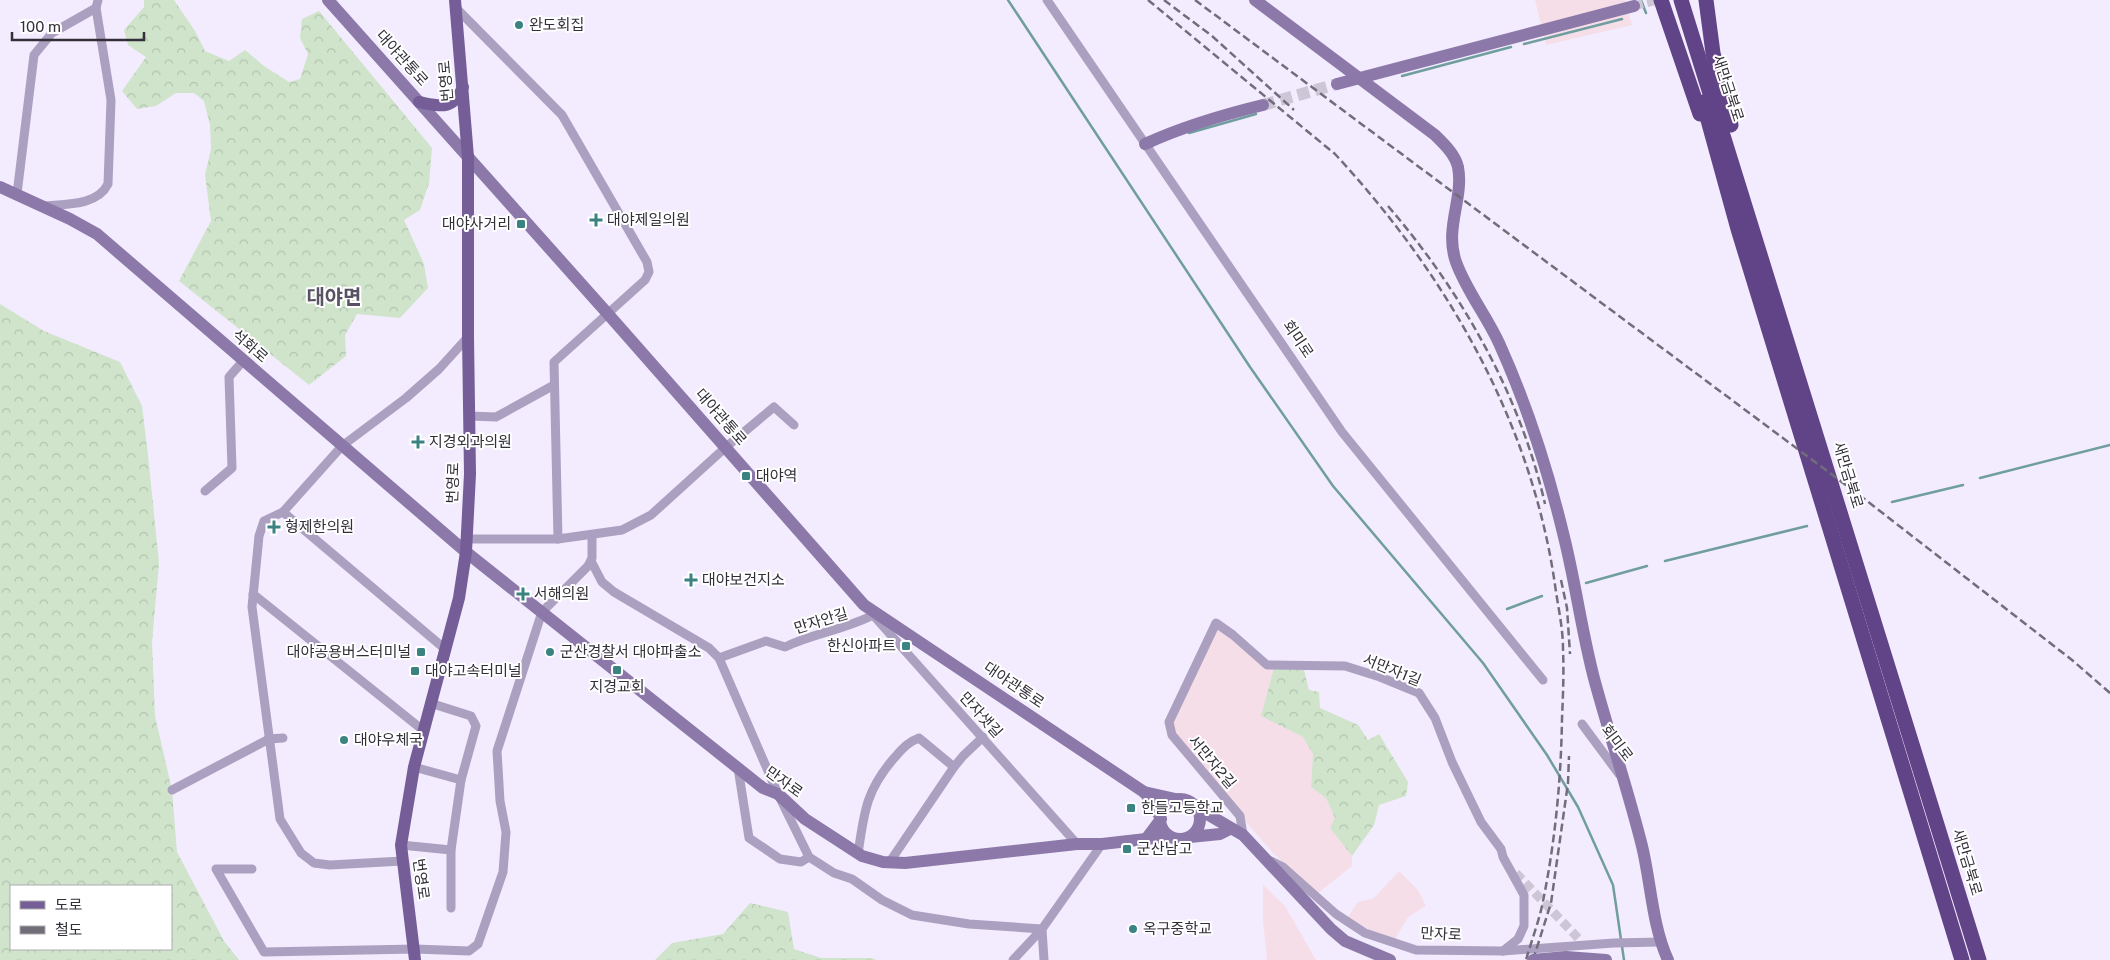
<svg xmlns="http://www.w3.org/2000/svg" width="2110" height="960" viewBox="0 0 2110 960" font-family="'Public Sans','Noto Sans KR',sans-serif">
<style>
.commercial{fill:#f6dee9}
.forest{fill:url(#forest-crowns);fill-rule:evenodd}
.lines{fill:none;stroke-linecap:round;stroke-linejoin:round}
.stream{stroke:#709ea0;stroke-width:2.5}
.street-tunnel{stroke:#ccc6d6;stroke-width:9;stroke-dasharray:9 4.5;stroke-linecap:butt}
.secondary-tunnel{stroke:#ccc6d6;stroke-width:12;stroke-dasharray:12 6;stroke-linecap:butt}
.street{stroke:#aca0c1;stroke-width:9}
.secondary{stroke:#8c79a9;stroke-width:12}
.primary{stroke:#755d97;stroke-width:12}
.highway{stroke:#614487;stroke-width:15}
.rail{stroke:#716d79;stroke-width:2.5;stroke-dasharray:8 4;stroke-linecap:butt}
.secondary-bridge{stroke:#8c79a9;stroke-width:12}
.poi-dot{fill:#3b8383;stroke:#fff;stroke-width:2}
.labels{text-anchor:middle;stroke-width:4;stroke-linejoin:round;paint-order:stroke}
.poi-label{font-size:15px;fill:#322f38;stroke:#fff;text-anchor:start}
.street-label{font-size:15px;fill:#322f38;stroke:#fff}
.district-label{font-size:20px;font-weight:bold;fill:#575163;stroke:#fff}
</style>
<defs>
<pattern id="forest-crowns" width="20" height="18" patternUnits="userSpaceOnUse" patternTransform="scale(1.25)"><rect width="20" height="18" fill="#cfe4cb"/><path d="M2 6a3 3 0 1 1 6 0M12 15a3 3 0 1 1 6 0" fill="none" stroke="#b2c4af"/></pattern>
</defs>
<rect width="100%" height="100%" fill="#f3ecfe"/>
<!-- commercial -->
<g class="commercial">
<path d="M1535,0H1625L1632,25L1546,45Z"/>
<path d="M1216,623L1274,668L1275,723L1303,737L1313,754L1311,787L1326,798L1336,818L1330,828L1352,856V866L1317,894L1273,853L1250,827L1215,780L1177,735L1172,723Z"/>
<path d="M1399,871L1418,890L1426,906L1408,917L1395,939L1370,930L1348,917L1358,902L1374,898Z"/>
<path d="M1263,885L1285,906L1316,960H1267L1263,921Z"/>
</g>
<!-- forest -->
<g class="forest">
<path d="M144,0H174L195,31L205,51L229,61L245,50L264,66L289,82L300,79L308,54L300,38L302,19L319,11L432,148L429,183L420,210L404,220L424,264L428,288L400,318L357,314L345,335L346,356L309,385L179,281L211,221L205,175L211,149L210,125L204,101L194,93H176L156,106L137,109L122,91L146,57L128,45L124,30L144,7Z"/>
<path d="M0,304L44,331L120,362L142,406L148,455L159,563L152,642L155,716L172,790L177,852L224,941L239,960H0ZM11,886H171V949H11Z"/>
<path d="M1274,668L1304,670L1309,690L1319,692L1320,708L1358,725L1368,740L1379,734L1408,782L1406,796L1379,805L1374,825L1352,856L1330,828L1335,818L1326,798L1311,787L1313,754L1303,737L1261,716Z"/>
<path d="M750,903L788,912L794,949L821,958H872L876,960H655L672,943L723,934Z"/>
</g>
<g class="lines">
<!-- stream -->
<g class="stream">
<path d="M1008,0L1250,367L1333,486L1483,663L1547,755L1578,807L1613,885L1624,960"/>
<path d="M1641,0L1646,13"/>
<path d="M1524,44L1622,19"/>
<path d="M1402,76L1511,47"/>
<path d="M1189,133L1256,114"/>
<path d="M1980,478L2110,445"/>
<path d="M1892,502L1963,485"/>
<path d="M1665,561L1807,526"/>
<path d="M1586,583L1647,566"/>
<path d="M1507,609L1542,596"/>
</g>
<!-- street-tunnel -->
<g class="street-tunnel">
<path d="M1634,6L1657,0"/>
<path d="M1516,873L1579,939"/>
</g>
<!-- secondary-tunnel -->
<path class="secondary-tunnel" d="M1263,105L1337,84"/>
<!-- street -->
<g class="street">
<path d="M1047,0L1342,432L1543,680"/>
<path d="M456,8L562,115L647,262L649,272L645,280L554,362L558,539"/>
<path d="M17,194L34,55L52,33L96,8"/>
<path d="M44,206C66,204 97,206 108,184L111,100L96,8L98,0"/>
<path d="M469,416L496,417L554,385"/>
<path d="M205,491L232,468L229,377L243,361"/>
<path d="M283,512L445,649"/>
<path d="M467,539H558L622,530L651,515L726,447L774,407L794,425"/>
<path d="M591,561L602,582L614,592L709,648L719,658L778,794L809,857L834,873L852,879L882,900L912,915L969,924L1042,929L1044,960"/>
<path d="M253,594L424,731"/>
<path d="M874,616L1077,844"/>
<path d="M719,658L766,641L785,647C814,633 844,630 873,615"/>
<path d="M430,703L471,716L476,726L461,780L451,850V908"/>
<path d="M1582,724L1619,774"/>
<path d="M414,767L461,780"/>
<path d="M738,768L749,838L780,859L801,862L809,857"/>
<path d="M172,790L269,739L283,738"/>
<path d="M1243,835L1240,816L1172,735L1169,722L1216,623L1233,635L1267,665L1345,666L1380,677L1419,693L1435,718L1452,762L1481,822L1501,849L1503,857L1524,895V926L1518,939L1503,951"/>
<path d="M401,845L451,850"/>
<path d="M858,854C864,812 866,790 895,757C903,748 908,742 919,738L954,767"/>
<path d="M402,861L330,865L314,863L301,853L280,819L252,607L259,536L264,521L283,512L342,446L406,398L439,369L468,337"/>
<path d="M1271,861L1283,867L1336,914L1365,933L1416,950L1503,951L1614,943L1660,942"/>
<path d="M889,863L954,767L963,756L983,737"/>
<path d="M252,869H216L264,952L415,949L469,951L478,944L503,872L506,832L500,801L497,751L542,612L588,566L592,558V536"/>
<path d="M1013,960L1042,929L1102,844"/>
</g>
<!-- secondary -->
<g class="secondary">
<path d="M328,0L608,314L864,605L1144,792"/>
<path d="M1255,0L1435,135C1444,144 1455,154 1458,167C1464,199 1444,228 1456,262C1466,290 1486,315 1499,343C1527,405 1548,470 1564,537C1576,585 1582,634 1595,682C1610,737 1628,790 1642,846C1651,883 1652,925 1668,960"/>
<path d="M1337,84L1634,6"/>
<path d="M1145,144C1184,126 1222,115 1263,105"/>
<path d="M0,187L70,219L97,234L466,552L763,788L778,794L805,819L862,856L883,862L905,863L1077,844H1102L1146,839"/>
<circle cx="1180" cy="819" r="20"/>
<path d="M1197,808L1243,835L1331,929L1345,941L1390,960"/>
<path d="M1169,836L1146,839L1161,819L1152,801L1144,792L1180,800"/>
<path d="M1190,837L1220,834L1230,829"/>
</g>
<!-- primary -->
<g class="primary">
<path d="M419,102C440,106 453,111 463,87"/>
<path d="M415,960L401,845L414,767L459,598L466,552L470,474L468,337V157L455,0"/>
</g>
<!-- highway -->
<g class="highway">
<path d="M1661,0L1700,114"/>
<path d="M1681,0L1979,960"/>
<path d="M1706,0L1713,53L1731,125"/>
<path d="M1703,102L1738,229L1962,960"/>
</g>
<!-- rail -->
<g class="rail">
<path d="M1148,0L1335,154C1448,276 1534,426 1556,592C1559,611 1563,630 1563,649C1564,672 1563,695 1562,719C1561,781 1555,844 1542,906C1538,924 1531,942 1526,960"/>
<path d="M1164,0L1212,36L1294,110"/>
<path d="M1195,0L1858,494L2072,660L2110,693"/>
<path d="M1388,206C1461,291 1520,394 1545,504"/>
<path d="M1561,580L1567,608L1570,654"/>
<path d="M1533,960L1551,903L1568,783L1569,756"/>
</g>
<!-- secondary-bridge -->
<path class="secondary-bridge" d="M1533,960L1566,957L1606,960"/>
</g>
<!-- markers -->
<g class="poi-dot">
<circle cx="519" cy="25" r="5"/>
<path d="M593.5 212.5h5v5h5v5h-5v5h-5v-5h-5v-5h5z"/>
<rect x="516" y="219" width="10" height="10" rx="2.5"/>
<path d="M415.5 434.5h5v5h5v5h-5v5h-5v-5h-5v-5h5z"/>
<rect x="741" y="471" width="10" height="10" rx="2.5"/>
<path d="M271.5 519.5h5v5h5v5h-5v5h-5v-5h-5v-5h5z"/>
<path d="M688.5 572.5h5v5h5v5h-5v5h-5v-5h-5v-5h5z"/>
<path d="M520.5 586.5h5v5h5v5h-5v5h-5v-5h-5v-5h5z"/>
<rect x="901" y="641" width="10" height="10" rx="2.5"/>
<rect x="416" y="647" width="10" height="10" rx="2.5"/>
<circle cx="550" cy="652" r="5"/>
<rect x="612" y="665" width="10" height="10" rx="2.5"/>
<rect x="410" y="666" width="10" height="10" rx="2.5"/>
<circle cx="344" cy="740" r="5"/>
<rect x="1126" y="803" width="10" height="10" rx="2.5"/>
<rect x="1122" y="844" width="10" height="10" rx="2.5"/>
<circle cx="1133" cy="929" r="5"/>
</g>
<g class="labels">
<!-- poi labels -->
<g class="poi-label">
<text x="529" y="30">완도회집</text>
<text x="607" y="225">대야제일의원</text>
<text x="511" y="229" text-anchor="end">대야사거리</text>
<text x="429" y="447">지경외과의원</text>
<text x="756" y="481">대야역</text>
<text x="285" y="532">형제한의원</text>
<text x="702" y="585">대야보건지소</text>
<text x="534" y="599">서해의원</text>
<text x="896" y="651" text-anchor="end">한신아파트</text>
<text x="411" y="657" text-anchor="end">대야공용버스터미널</text>
<text x="560" y="657">군산경찰서 대야파출소</text>
<text x="425" y="676">대야고속터미널</text>
<text x="617" y="692" text-anchor="middle">지경교회</text>
<text x="354" y="745">대야우체국</text>
<text x="1141" y="813">한들고등학교</text>
<text x="1137" y="854">군산남고</text>
<text x="1143" y="934">옥구중학교</text>
</g>
<!-- street labels -->
<g class="street-label">
<text transform="translate(402 58) rotate(48)" y="5">대야관통로</text>
<text transform="translate(446 81) rotate(-95)" y="5">번영로</text>
<text transform="translate(1728 88) rotate(72)" y="5">새만금북로</text>
<text transform="translate(1298 339) rotate(56)" y="5">회미로</text>
<text transform="translate(250 346) rotate(41)" y="5">석화로</text>
<text transform="translate(721 417) rotate(49)" y="5">대야관통로</text>
<text transform="translate(1848 475) rotate(73)" y="5">새만금북로</text>
<text transform="translate(453 483) rotate(-88)" y="5">번영로</text>
<text transform="translate(821 621) rotate(-17)" y="5">만자안길</text>
<text transform="translate(1392 670) rotate(22)" y="5">서만자1길</text>
<text transform="translate(1014 685) rotate(34)" y="5">대야관통로</text>
<text transform="translate(981 715) rotate(48)" y="5">만자샛길</text>
<text transform="translate(1617 743) rotate(53)" y="5">회미로</text>
<text transform="translate(1212 762) rotate(50)" y="5">서만자2길</text>
<text transform="translate(784 782) rotate(36)" y="5">만자로</text>
<text transform="translate(1967 862) rotate(73)" y="5">새만금북로</text>
<text transform="translate(421 879) rotate(82)" y="5">번영로</text>
<text transform="translate(1441 934) rotate(3)" y="5">만자로</text>
</g>
<!-- district labels -->
<g class="district-label">
<text x="334" y="304">대야면</text>
</g>
</g>
<!-- legend -->
<rect x="10" y="885" width="162" height="65" fill="#ffffff" stroke="#adacaf"/>
<rect x="20" y="901" width="25" height="8" fill="#755d97" stroke="#adacaf"/>
<text x="55" y="910" font-size="15" fill="#322f38">도로</text>
<rect x="20" y="926" width="25" height="8" fill="#716d79" stroke="#adacaf"/>
<text x="55" y="935" font-size="15" fill="#322f38">철도</text>
<!-- scale -->
<path d="M12 32v8h132v-8" fill="none" stroke="#322f38" stroke-width="2.5"/>
<text x="20" y="32" font-size="15" fill="#322f38" stroke="#ffffff" stroke-width="4" paint-order="stroke">100 m</text>
</svg>
